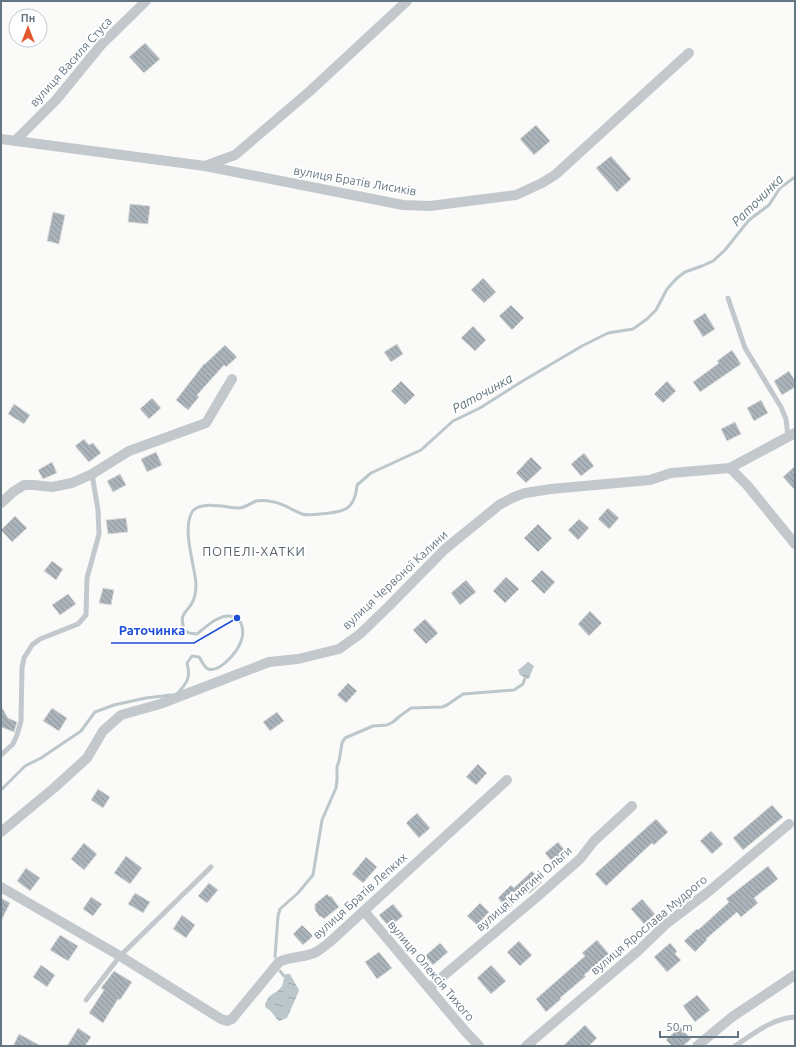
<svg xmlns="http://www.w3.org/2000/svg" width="796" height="1047" viewBox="0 0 796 1047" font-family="Ubuntu,sans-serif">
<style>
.water{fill:url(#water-ripples)}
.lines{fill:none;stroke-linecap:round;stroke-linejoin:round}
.stream{stroke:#bbc7cb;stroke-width:3}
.building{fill:url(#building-back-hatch);stroke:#dcdcda}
.service{stroke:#c3c8cc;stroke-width:5}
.minor{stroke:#c3c8cc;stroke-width:10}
.labels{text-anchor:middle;stroke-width:4;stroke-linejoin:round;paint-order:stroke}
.street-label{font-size:12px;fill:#657683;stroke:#fff}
.water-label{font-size:13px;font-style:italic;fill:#60757c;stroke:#fff}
.neighbourhood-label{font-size:13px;letter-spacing:1px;fill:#57646e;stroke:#fff}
.leader{fill:none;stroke:#1d4ed8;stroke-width:1.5}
.callout-dot{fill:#1d4ed8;stroke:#fff;stroke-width:1.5}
.callout-label{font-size:13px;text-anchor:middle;font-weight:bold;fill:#1d4ed8;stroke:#fff;stroke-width:4;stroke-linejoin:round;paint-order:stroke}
</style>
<defs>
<pattern id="water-ripples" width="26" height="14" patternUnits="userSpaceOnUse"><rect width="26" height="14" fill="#bbc7cb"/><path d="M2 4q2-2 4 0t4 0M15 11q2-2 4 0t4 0" fill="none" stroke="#9ca6aa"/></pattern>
<pattern id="building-back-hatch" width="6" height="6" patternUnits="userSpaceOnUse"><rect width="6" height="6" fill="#aab3b9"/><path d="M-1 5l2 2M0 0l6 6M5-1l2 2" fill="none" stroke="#8e969c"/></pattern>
</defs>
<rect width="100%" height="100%" fill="#fafaf8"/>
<!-- water -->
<g class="water">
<path d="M528,662L534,666L529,678L527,679L520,675L518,670Z"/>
<path d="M286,974H290L299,990L298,993L287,1018L279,1021C274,1017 272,1010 266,1008L265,1005C269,992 276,995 282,986C284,982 283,978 286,974Z"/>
</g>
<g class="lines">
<!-- stream -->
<g class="stream">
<path d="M177,694C187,683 191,678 187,663L192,656L199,657C202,661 204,667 208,669C220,673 238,651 241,641C243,637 243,631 242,626C241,622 239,619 234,617C221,612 207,626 197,634L189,633L184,630C179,611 186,615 193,601C196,595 196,589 196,583C194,563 183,532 191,514C197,499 227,508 239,508C245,508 251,503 256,501C261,500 269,501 274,502C285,504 293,511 302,514C307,516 315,514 320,514C343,512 355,511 357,485L371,473L421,450L453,421L480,408L521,382L582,346L608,333L633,329L647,319L656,310L667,289L677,278L685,272L702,266L713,261L725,250L749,220L769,205L780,188L795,177"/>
<path d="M1,790L25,766L41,758L81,731L95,712L114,705L146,698L171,695"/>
<path d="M275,957L278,916L280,909L298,893L313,875L322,820L336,788L337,780V767L339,761L342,743L345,738L373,726L387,725L393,722L400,716L411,708L442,707L447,705L463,694L514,690L523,684L525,678"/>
<path d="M280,971L284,976"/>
</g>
</g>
<!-- building -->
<g class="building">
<path d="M145,43L160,59L144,73L129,57Z"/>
<path d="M536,125L550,141L534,155L520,139Z"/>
<path d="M611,156L631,179L617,192L596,168Z"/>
<path d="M130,204L150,206L148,224L128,222Z"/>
<path d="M53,212L65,215L59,244L47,241Z"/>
<path d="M483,278L496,292L484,303L471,290Z"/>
<path d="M511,305L524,318L512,330L499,316Z"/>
<path d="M705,313L715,329L703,337L693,321Z"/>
<path d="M473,326L486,340L475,351L461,338Z"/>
<path d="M397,344L403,354L391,362L384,352Z"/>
<path d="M225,345L237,357L226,367L224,365L197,395L199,397L188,410L176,400L204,364H205Z"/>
<path d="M732,350L741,364L700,392L693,382L719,363L717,361Z"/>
<path d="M789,371L795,381V387L782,395L774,381Z"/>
<path d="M401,381L415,395L405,405L391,391Z"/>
<path d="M667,381L676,391L663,403L654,394Z"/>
<path d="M152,398L161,408L149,419L140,409Z"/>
<path d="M761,400L768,413L754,421L747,408Z"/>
<path d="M14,404L30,415L24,424L8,414Z"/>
<path d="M735,422L741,434L727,441L721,429Z"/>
<path d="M84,439L89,445L93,443L101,453L89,462L75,446Z"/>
<path d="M156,452L162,465L147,472L141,459Z"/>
<path d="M584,453L594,466L581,476L571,464Z"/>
<path d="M531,457L542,468L526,483L516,473Z"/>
<path d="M52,462L57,473L43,479L38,470Z"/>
<path d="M795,466V490L783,477Z"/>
<path d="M120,474L126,485L113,492L107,481Z"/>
<path d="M608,508L619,518L609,529L598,519Z"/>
<path d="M15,516L27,528L12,542L1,530Z"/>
<path d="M126,518L128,532L108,534L106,520Z"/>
<path d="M579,519L589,528L578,540L568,530Z"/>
<path d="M538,524L552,538L538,552L524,538Z"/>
<path d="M52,561L63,569L56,580L44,571Z"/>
<path d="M542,570L555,582L544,594L531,581Z"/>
<path d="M506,577L519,589L505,603L493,591Z"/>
<path d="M466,580L476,592L460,605L451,593Z"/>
<path d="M103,588L114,590L111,605L99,603Z"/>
<path d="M68,594L76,604L60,615L52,605Z"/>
<path d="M590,611L602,623L589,636L578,624Z"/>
<path d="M425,619L438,633L426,644L413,630Z"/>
<path d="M348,683L357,691L346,703L337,695Z"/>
<path d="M1,706L8,718L17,722L14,732L1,727Z"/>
<path d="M52,708L67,718L59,731L43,721Z"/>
<path d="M277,712L284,721L270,731L263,722Z"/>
<path d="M478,764L487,773L476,785L466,777Z"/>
<path d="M98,789L110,797L103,808L91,800Z"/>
<path d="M772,805L783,817L743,850L733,838Z"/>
<path d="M417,813L430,828L419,838L406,823Z"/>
<path d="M656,819L668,832L654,845L652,843L606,886L595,874Z"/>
<path d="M711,831L723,844L712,854L700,841Z"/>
<path d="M558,842L568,854L555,865L545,853Z"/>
<path d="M84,843L97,854L84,870L71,859Z"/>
<path d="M126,856L142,868L130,884L114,873Z"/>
<path d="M366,857L377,867L363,883L352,874Z"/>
<path d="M768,866L778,879L754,898L758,903L741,917L737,912L706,939L707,940L695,952L684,941L697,929L698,930L729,902L726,899Z"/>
<path d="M26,868L40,878L30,891L17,881Z"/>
<path d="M532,871L542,882L529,894L527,892L508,910L498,898L511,885L514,888Z"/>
<path d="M209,883L218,890L207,903L198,896Z"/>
<path d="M135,893L150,902L143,913L128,904Z"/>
<path d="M327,894L330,897L331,896L339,907L324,919L321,916L320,917L315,910V904Z"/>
<path d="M91,897L102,904L93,916L83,909Z"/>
<path d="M1,898L10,903L1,921Z"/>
<path d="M642,899L655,914L644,924L631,909Z"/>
<path d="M480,903L489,912L477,925L467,916Z"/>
<path d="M393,904L403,916L389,927L379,915Z"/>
<path d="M182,915L195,925L186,938L173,929Z"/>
<path d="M302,925L313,936L303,945L293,934Z"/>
<path d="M60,935L78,946L68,961L50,950Z"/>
<path d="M597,940L609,954L584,975L586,976L560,998L561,999L546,1012L536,999L585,956L582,953Z"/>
<path d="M519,941L532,955L520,966L507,952Z"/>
<path d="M440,943L448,952L433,965L425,956Z"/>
<path d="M670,943L677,951L675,954L681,960L667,972L654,957Z"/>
<path d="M379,952L392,968L377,979L365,962Z"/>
<path d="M41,965L55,975L47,987L33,977Z"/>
<path d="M491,965L506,981L491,994L477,978Z"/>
<path d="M114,971L132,982L120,1000L118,999L103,1023L89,1013L104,990L101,988Z"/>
<path d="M697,995L710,1010L695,1022L683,1006Z"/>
<path d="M585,1025L597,1038L589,1046H563Z"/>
<path d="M680,1027L691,1039L683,1046H672L666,1040Z"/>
<path d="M78,1028L91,1037L85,1046H67Z"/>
<path d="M19,1034L41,1046H13Z"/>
</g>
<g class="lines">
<!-- service -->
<g class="service">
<path d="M728,298L745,348L781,407L786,419L788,437"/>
<path d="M1,755L13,744L17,735L21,721L22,668L24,658L32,645L40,639L78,624L86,615L87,578L99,534L98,510L92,474"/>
<path d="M86,1000L120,956L211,867"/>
<path d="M735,1046C753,1034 773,1018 795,1017"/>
</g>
<!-- minor -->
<g class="minor">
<path d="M1,139L205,166L235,155L310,91L407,1"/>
<path d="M15,141L56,100L101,45L146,1"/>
<path d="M205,166L403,205L430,206L516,195L542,183L555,175L689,53"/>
<path d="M730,468L747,485L795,544"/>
<path d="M1,503L13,492L24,485H34L52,487L72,483L92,474L129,451L206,423L232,379"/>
<path d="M1,832L54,788L87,758L103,731L121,715L160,704L269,662L298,659L339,649L360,634L389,606L445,549L499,505L514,497L525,493L551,489L650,480L671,473L730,468L795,433"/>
<path d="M1,887L120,956L221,1019L227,1021L232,1019L279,962C291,956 305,958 316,952C322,949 327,944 332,940L507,780"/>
<path d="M364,911L465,1031L479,1046"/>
<path d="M429,988L538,896L580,859L594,841L632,806"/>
<path d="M526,1046L638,951L666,924L708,892L789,824"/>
<path d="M697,1046L732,1017L795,975"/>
</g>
</g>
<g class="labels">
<!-- street labels -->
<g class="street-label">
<text transform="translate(71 62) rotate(-48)" y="4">вулиця Василя Стуса</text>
<text transform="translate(355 181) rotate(10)" y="4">вулиця Братів Лисиків</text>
<text transform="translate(395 580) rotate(-43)" y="4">вулиця Червоної Калини</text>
<text transform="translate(524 889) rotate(-41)" y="4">вулиця Княгині Ольги</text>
<text transform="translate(360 896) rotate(-42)" y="4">вулиця Братів Лепких</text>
<text transform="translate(649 925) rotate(-40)" y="4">вулиця Ярослава Мудрого</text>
<text transform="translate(431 971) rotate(50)" y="4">вулиця Олексія Тихого</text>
</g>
<!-- water labels -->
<g class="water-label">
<text transform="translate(757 200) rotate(-45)" y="5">Раточинка</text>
<text transform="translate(482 393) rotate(-29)" y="5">Раточинка</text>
</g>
<!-- neighbourhood labels -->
<g class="neighbourhood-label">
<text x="254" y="556">ПОПЕЛІ-ХАТКИ</text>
</g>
</g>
<!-- callouts -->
<path class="leader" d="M237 618L194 643H111"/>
<circle class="callout-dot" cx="237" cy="618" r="4"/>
<g class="callout-label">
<text x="152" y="635">Раточинка</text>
</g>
<!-- border -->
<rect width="796" height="1047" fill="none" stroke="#657683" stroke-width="4"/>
<!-- north arrow -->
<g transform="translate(28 28)"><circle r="19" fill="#ffffff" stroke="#c1c8cd"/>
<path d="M0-3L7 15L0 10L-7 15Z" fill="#e4572e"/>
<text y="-6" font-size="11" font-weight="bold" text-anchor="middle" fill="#657683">Пн</text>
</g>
<!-- scale -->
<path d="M660 1031v6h78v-6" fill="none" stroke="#657683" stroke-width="2"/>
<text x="666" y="1031" font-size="12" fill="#657683" stroke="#ffffff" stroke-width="3" paint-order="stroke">50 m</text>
</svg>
